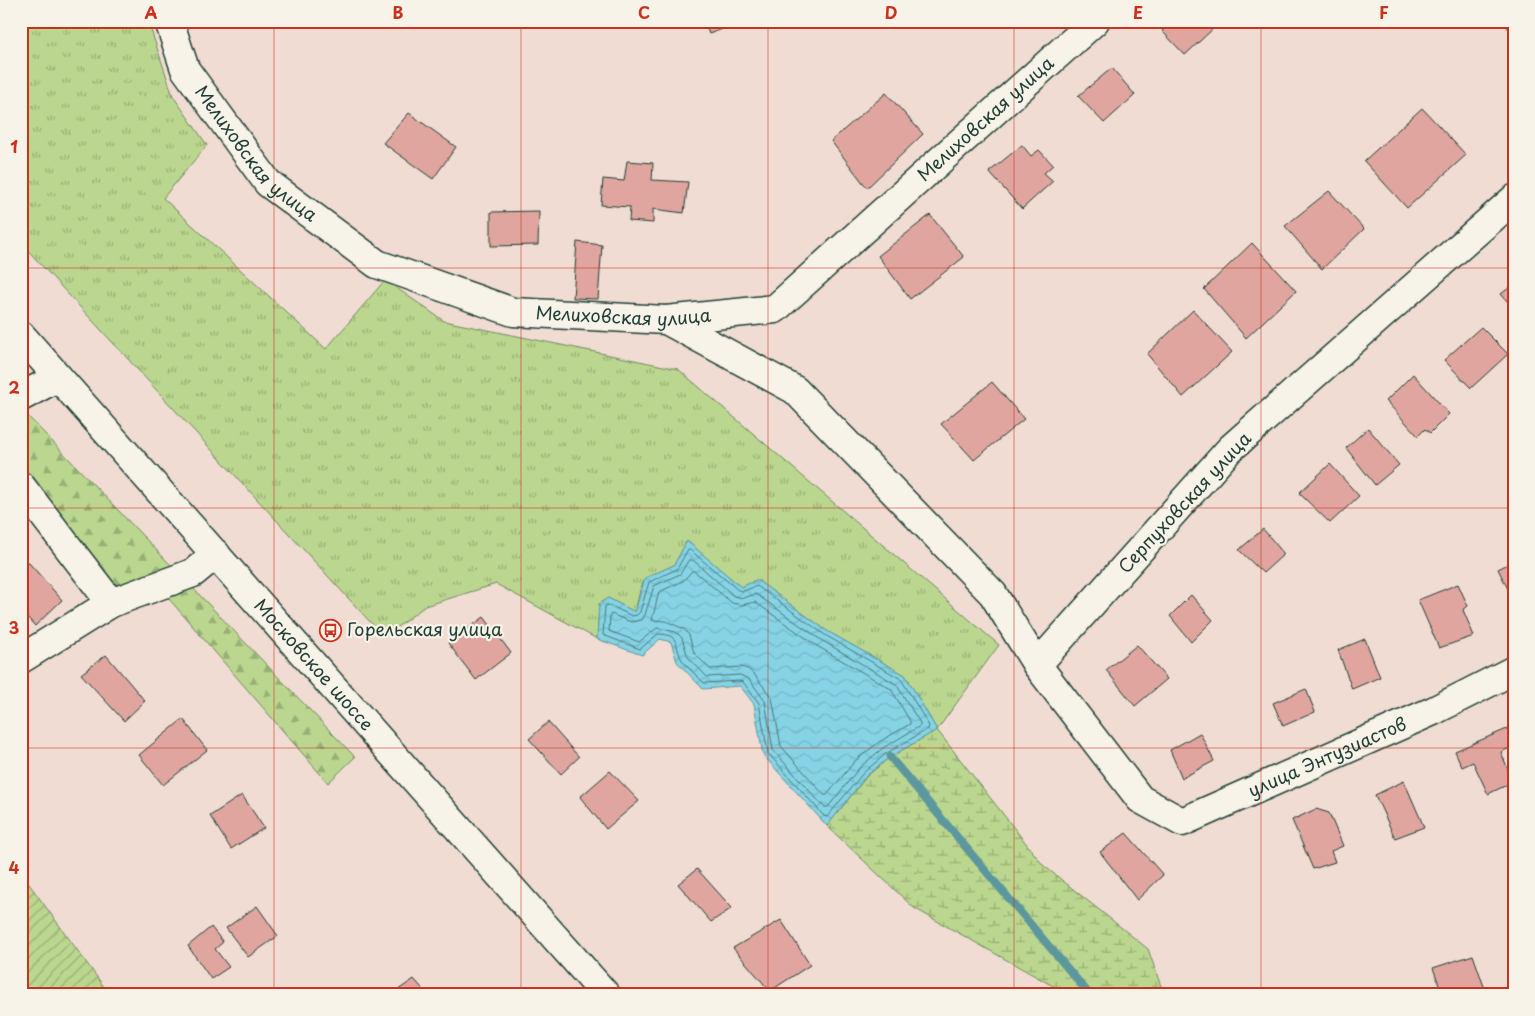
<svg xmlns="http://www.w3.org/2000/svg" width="1535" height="1016" viewBox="0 0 1535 1016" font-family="'Playpen Sans',sans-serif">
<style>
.grass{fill:url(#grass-tufts);stroke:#6d8a61}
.forest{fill:url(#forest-firs);stroke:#6d8a61}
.wetland{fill:url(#wetland-marsh);stroke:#6d8a61}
.garden{fill:url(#garden-furrows);stroke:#6d8a61}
.water{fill:url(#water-waves);stroke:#5d979e}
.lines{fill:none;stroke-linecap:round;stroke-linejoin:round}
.shore{stroke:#48797b;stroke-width:1}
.stream{stroke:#5d979e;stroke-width:8}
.building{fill:#e0a59f;stroke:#1f3d34}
.minor-casing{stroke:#1f3d34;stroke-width:31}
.major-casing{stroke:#1f3d34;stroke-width:31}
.minor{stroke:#f7f3e8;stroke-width:28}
.major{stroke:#f7f3e8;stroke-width:28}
.grid{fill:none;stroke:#c8321e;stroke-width:1;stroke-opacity:0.55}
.labels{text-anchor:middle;stroke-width:4.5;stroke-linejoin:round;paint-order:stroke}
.street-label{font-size:18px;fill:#1f3d34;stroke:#f7f3e8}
.poi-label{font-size:18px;fill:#1f3d34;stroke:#f7f3e8;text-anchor:start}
.neatline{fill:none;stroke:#c8321e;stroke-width:2}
.grid-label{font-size:16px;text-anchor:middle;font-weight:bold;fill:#c8321e}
</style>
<defs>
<pattern id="grass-tufts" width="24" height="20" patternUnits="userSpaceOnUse" patternTransform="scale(1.25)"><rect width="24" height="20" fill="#bbd68e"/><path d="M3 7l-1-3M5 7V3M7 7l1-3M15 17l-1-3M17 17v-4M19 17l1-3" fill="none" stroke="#97af75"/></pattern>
<pattern id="forest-firs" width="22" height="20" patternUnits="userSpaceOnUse" patternTransform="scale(1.25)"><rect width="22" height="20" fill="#bbd68e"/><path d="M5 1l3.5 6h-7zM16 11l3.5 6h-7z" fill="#97af75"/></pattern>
<pattern id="wetland-marsh" width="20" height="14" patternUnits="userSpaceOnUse" patternTransform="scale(1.25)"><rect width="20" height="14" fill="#bbd68e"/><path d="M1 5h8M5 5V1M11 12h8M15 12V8" fill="none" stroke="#97af75"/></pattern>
<pattern id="garden-furrows" width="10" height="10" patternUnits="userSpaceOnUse" patternTransform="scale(1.25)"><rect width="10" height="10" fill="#bbd68e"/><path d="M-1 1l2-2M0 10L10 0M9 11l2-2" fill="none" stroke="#97af75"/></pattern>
<pattern id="water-waves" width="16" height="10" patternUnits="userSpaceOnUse" patternTransform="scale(1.25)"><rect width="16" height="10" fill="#86d3e5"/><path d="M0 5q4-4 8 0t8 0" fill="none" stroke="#73b6c5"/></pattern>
</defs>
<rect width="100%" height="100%" fill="#f0dcd2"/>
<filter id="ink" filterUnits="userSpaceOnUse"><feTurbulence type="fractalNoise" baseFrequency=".02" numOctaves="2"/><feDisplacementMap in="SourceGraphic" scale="10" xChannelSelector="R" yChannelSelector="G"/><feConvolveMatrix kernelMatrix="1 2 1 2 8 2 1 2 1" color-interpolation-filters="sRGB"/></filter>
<g filter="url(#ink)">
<!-- grass -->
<path class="grass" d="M21,21H148L173,96L207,145L163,198L326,349L385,280L444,321L678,369L999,645L937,730L905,675L827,631L757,580L741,587L687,541L674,565L645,578L640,590L635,612L608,598L599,604L597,639L496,584L425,606L384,637L21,243Z"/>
<!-- forest -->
<path class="forest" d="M21,409L355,757L328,783L157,585L110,584L21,467Z"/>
<!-- wetland -->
<path class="wetland" d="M937,730L1043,865L1148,949L1164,995H1069L914,908L827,826L867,776L890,757Z"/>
<!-- garden -->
<path class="garden" d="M21,873L110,995H21Z"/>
<!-- water -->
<path class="water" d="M687,541L741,587L757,580L827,631L905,675L937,730L890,757L867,775L827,826L763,755L754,704L740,686L703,689L677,662L671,642L660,639L642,655L597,639L599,604L608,598L635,612L645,578L674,565Z"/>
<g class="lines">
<!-- shore -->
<g class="shore">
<path d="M690,550L738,590L743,591L757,586L825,635L901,679L929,726L928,729L887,753L864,772L827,817L824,816L768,753L759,703L743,682L739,681L704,683C698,676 688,669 682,660C674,646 681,634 658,634L640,649L603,635L605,606L609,605L632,616L637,615L640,612L649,582L677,569L687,551Z"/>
<path d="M689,560H693L734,596L743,598L756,594L821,640L896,684L920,723V726L883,748L860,767L828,807H824L773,750L765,701L749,679L740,675L707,677L688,657L682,638L676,632L657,628L639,642L609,631L610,616L611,614L631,622L642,620L645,615L654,586L680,574Z"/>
<path d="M694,571L732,603L742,605L755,602L817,646L891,689L910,721V724L879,742L855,761L827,795H824L781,746L772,698L754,674L748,669L741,667L710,669L694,653L689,635L684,629L666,621L652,620L659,592L683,581L691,572Z"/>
</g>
<!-- stream -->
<path class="stream" d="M890,757L1090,995"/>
</g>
<!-- building -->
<g class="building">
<path d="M685,21H703L686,26Z"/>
<path d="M704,21H726L728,27L709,34Z"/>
<path d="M1174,21H1211L1216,26L1185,55L1162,31Z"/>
<path d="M1506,21H1514V35L1504,23Z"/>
<path d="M1112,68L1135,95L1104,123L1078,96Z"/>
<path d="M886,93L923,134L867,188L831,141Z"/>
<path d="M1422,108L1466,155L1407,208L1364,161Z"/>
<path d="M409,113L456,147L433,179L383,143Z"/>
<path d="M1022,145L1031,156L1039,150L1053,165L1044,173L1053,181L1022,209L989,172Z"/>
<path d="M627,161L653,163L652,180L688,182L684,213L653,209V223L629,221L630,207L601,205L603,179L624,181Z"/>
<path d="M1329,191L1364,229L1322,269L1285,226Z"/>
<path d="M539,211L538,245L491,246V212Z"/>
<path d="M930,215L964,257L910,299L878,256Z"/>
<path d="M577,242L602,245L598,299L573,298Z"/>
<path d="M1252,243L1296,291L1246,338L1204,289Z"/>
<path d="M1514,284V309L1501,294Z"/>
<path d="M1193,310L1232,352L1183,397L1147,354Z"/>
<path d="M1481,327L1508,354L1471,388L1444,360Z"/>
<path d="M1413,374L1449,414L1430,433L1425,429L1418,436L1386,401Z"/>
<path d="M992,382L1024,419L974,460L941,424Z"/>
<path d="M1368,428L1399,465L1375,485L1346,448Z"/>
<path d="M1330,464L1359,496L1330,523L1299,493Z"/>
<path d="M1263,529L1284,554L1263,573L1239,550Z"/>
<path d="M21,554L62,600L35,626L21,610Z"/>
<path d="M1514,561V601L1498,569Z"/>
<path d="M1458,584L1468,606L1463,610L1474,636L1439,648L1418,600Z"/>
<path d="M1191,595L1213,620L1191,642L1170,616Z"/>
<path d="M484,617L511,653L476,680L448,643Z"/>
<path d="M1365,639L1380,677L1352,689L1338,650Z"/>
<path d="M1137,645L1167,679L1135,706L1106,670Z"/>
<path d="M106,655L145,701L124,721L81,674Z"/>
<path d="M1306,689L1315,712L1283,726L1273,703Z"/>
<path d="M183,719L207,750L163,785L139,755Z"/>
<path d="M548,722L579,757L561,774L529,739Z"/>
<path d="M1514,726V746L1501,752L1513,782L1488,794L1473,762L1462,767L1455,751Z"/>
<path d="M1200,733L1214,761L1182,778L1170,750Z"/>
<path d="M610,771L639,801L606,829L580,797Z"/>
<path d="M1404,781L1424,827L1395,838L1375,795Z"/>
<path d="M242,795L264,828L231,849L210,816Z"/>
<path d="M1316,809L1329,813L1343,846L1331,851L1335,862L1313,869L1292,820Z"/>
<path d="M1126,833L1163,875L1137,900L1100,852Z"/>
<path d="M697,869L732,908L711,922L678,884Z"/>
<path d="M257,906L278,936L248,957L226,928Z"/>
<path d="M781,920L810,965L770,991L733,948Z"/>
<path d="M211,927L223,942L215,949L229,967L211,979L188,946Z"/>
<path d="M1473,955L1487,995H1443L1433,968Z"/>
<path d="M414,979L428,995H391Z"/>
<path d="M843,990L846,995H834Z"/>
</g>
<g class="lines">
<defs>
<g id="minor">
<path id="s1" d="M169,21L185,69L268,183L377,264L513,312L666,320L775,309L1095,21"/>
<path id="s2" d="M1514,199L1230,449L1037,665L1140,799L1182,822L1433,711L1514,670"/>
<path d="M666,320L795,390L993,594L1037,665"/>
<path d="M21,397L58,377"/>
<path d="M21,486L111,603"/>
<path d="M21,659L111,603L193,573L216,554"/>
</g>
<g id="major">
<path id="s3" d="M21,335L606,995"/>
</g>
</defs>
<!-- minor casing -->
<use href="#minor" class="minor-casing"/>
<!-- major casing -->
<use href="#major" class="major-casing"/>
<!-- minor -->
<use href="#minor" class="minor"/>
<!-- major -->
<use href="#major" class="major"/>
</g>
</g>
<!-- grid -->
<path class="grid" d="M274,21V995M521,21V995M768,21V995M1014,21V995M1261,21V995M21,268H1514M21,508H1514M21,748H1514"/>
<!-- icons -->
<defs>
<symbol id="bus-ring" viewBox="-11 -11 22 22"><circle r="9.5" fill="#f7f3e8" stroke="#c8321e" stroke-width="1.5"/><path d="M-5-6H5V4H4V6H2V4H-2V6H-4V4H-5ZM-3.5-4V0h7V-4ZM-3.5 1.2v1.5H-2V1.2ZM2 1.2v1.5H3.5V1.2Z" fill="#c8321e"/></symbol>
</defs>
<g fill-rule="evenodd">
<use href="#bus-ring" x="318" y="618" width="25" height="25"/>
</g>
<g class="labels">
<!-- street labels -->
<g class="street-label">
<text dy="6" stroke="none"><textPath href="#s1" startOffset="1018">Мелиховская улица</textPath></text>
<text dy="6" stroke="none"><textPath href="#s1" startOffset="162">Мелиховская улица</textPath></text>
<text dy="6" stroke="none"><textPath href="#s1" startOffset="582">Мелиховская улица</textPath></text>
<text transform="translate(1185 503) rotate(-47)" y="6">Серпуховская улица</text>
<text dy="6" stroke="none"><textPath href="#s3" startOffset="441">Московское шоссе</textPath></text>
<text dy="6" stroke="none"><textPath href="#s2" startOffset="1044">улица Энтузиастов</textPath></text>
</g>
<!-- poi labels -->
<g class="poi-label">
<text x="347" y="636">Горельская улица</text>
</g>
</g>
<!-- margin -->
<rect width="1535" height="1016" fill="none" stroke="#f7f3e8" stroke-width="55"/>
<rect x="28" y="28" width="1480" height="960" class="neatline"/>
<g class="grid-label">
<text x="151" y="19">A</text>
<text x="398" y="19">B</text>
<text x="644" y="19">C</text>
<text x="891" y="19">D</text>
<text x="1138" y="19">E</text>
<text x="1384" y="19">F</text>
<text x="14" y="153">1</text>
<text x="14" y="394">2</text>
<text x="14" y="634">3</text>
<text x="14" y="874">4</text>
</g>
</svg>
